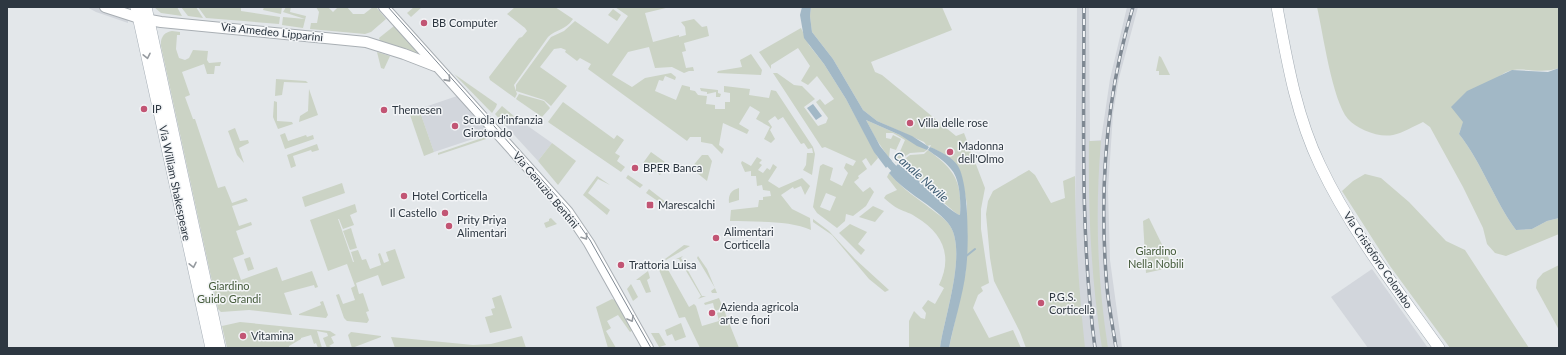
<svg xmlns="http://www.w3.org/2000/svg" width="1566" height="355" viewBox="0 0 1566 355" font-family="Lato,sans-serif">
<style>
.built{fill:#d2d6dc}
.green{fill:#cbd3c5;fill-rule:evenodd}
.water{fill:#a2b8c6}
.lines{fill:none;stroke-linecap:round;stroke-linejoin:round}
.stream{stroke:#a2b8c6;stroke-width:2}
.canal{stroke:#a2b8c6;stroke-width:7}
.secondary-casing{stroke:#a9afb4;stroke-width:12}
.primary-casing{stroke:#a4adb5;stroke-width:12}
.secondary{stroke:#fff;stroke-width:10}
.primary{stroke:#fff;stroke-width:11}
.tram{stroke:#7e8892;stroke-width:1}
.rail-casing{stroke:#7e8892;stroke-width:3.5}
.rail{stroke:#f3f5f7;stroke-width:2;stroke-dasharray:6;stroke-linecap:butt}
.oneway{stroke:#969ba0}
.poi-dot{fill:#c25574;stroke:#f3f5f7;stroke-width:1.5}
.labels{text-anchor:middle;stroke-width:3;stroke-linejoin:round;paint-order:stroke}
.poi-label{font-size:11px;fill:#2d3741;stroke:#f3f5f7;text-anchor:start}
.street-label{font-size:11px;fill:#2d3741;stroke:#f3f5f7}
.park-label{font-size:11px;fill:#455b3b;stroke:#f3f5f7}
.water-label{font-size:12px;font-style:italic;fill:#3b5a71;stroke:#f3f5f7}
</style>
<rect width="100%" height="100%" fill="#e3e7ea"/>
<!-- built -->
<g class="built">
<path d="M87,7H128V23L96,12Z"/>
<path d="M1077,7H1089L1090,141L1101,140L1110,79L1127,7H1138L1119,78L1113,114L1108,190L1110,260L1122,348H1082L1075,223Z"/>
<path d="M457,96L474,114V120L479,119L491,133L434,152L419,109Z"/>
<path d="M515,117L552,143L538,161L506,126Z"/>
<path d="M1372,269L1428,348H1368L1331,297Z"/>
</g>
<!-- green -->
<g class="green">
<path d="M154,7H177L182,16L161,13Z"/>
<path d="M181,7H196L203,18L188,16Z"/>
<path d="M198,7H241V11L280,17L279,24L206,18Z"/>
<path d="M264,7H282L281,14L263,10Z"/>
<path d="M286,7H291L290,12L306,16L303,28L282,25L283,17L305,19L283,12Z"/>
<path d="M316,7H328L333,12L338,7H347L353,14H364L373,7H376L386,19L371,32L365,34L310,29L311,23H317L319,12Z"/>
<path d="M414,7H422L411,17L407,13Z"/>
<path d="M515,7H555L573,19C565,31 556,29 548,37L514,85L517,94L515,98L490,80L489,77L519,38L522,37L527,31L525,28L507,14Z"/>
<path d="M615,7H670L645,13L653,42L679,35V37L686,35L685,27L681,22L694,19L702,27L707,26L709,36L684,43L686,51L682,52L686,68L693,67L694,71H689L684,73L672,67L655,68L649,47L628,52L612,75L632,87L645,78L671,73L676,77L675,80L665,76L663,81L659,80L655,91L676,100L682,85L690,87V90L695,91L698,95L707,96L706,104L715,105V109H725V102H730V93L724,92V86L750,89L749,95L769,98L771,90L776,91L813,147L815,154L812,175L803,170L806,165L807,153H813L812,148L808,149L804,143L801,144L783,117L778,120L775,116L768,121L772,127L770,130L775,139L771,143L764,139L770,127L756,119L760,112L750,106L739,124L749,130L747,134L723,123L719,145L724,149L722,154L712,144L701,142V137H690L687,141L588,69L591,64L580,58L577,61L565,52L566,50L561,48L554,49L540,67L567,86L551,106L544,100L516,91V85L551,37L564,31L575,21L608,44L628,16Z"/>
<path d="M811,7H942L952,30L871,62L875,72L882,75L956,136L964,133L985,188L981,209V229L989,283L981,287L983,291L978,295L973,308L989,338L1013,330L1021,348H949L966,270L967,204L961,174L958,167L944,154L930,147L931,145L927,146L924,142L877,121L863,110L833,59L812,32L810,16Z"/>
<path d="M1317,7H1559V68C1541,74 1530,68 1513,70C1492,73 1465,115 1459,134C1482,163 1494,200 1516,230L1532,229L1547,221L1559,218V234L1506,256L1495,253L1487,244L1483,228L1463,187L1430,127L1423,122C1414,126 1403,133 1393,135C1378,138 1357,129 1348,119C1332,100 1323,33 1317,7Z"/>
<path d="M613,9L621,15L617,21L608,15Z"/>
<path d="M394,26L421,55L380,41L379,38Z"/>
<path d="M801,28L809,45L824,64L846,99L878,158L871,166L866,158L862,161L867,169L858,176L859,178L854,182L863,192L870,187L874,192L866,206L853,216L846,214L845,221L837,228L817,213L813,207L820,166L823,164L833,168L830,180L842,186L848,173L844,168L846,163L853,166L856,161L825,147L822,148L773,73H777L794,85L802,86L815,99L804,107L818,126L826,123L828,118L816,102L820,99L825,105L834,99L817,76L808,85L801,81L810,66L798,48L771,65V69L759,52ZM826,193L836,197L830,211L820,207Z"/>
<path d="M172,31L180,32V35H177L176,49L179,58L185,60L189,58L193,50L208,51L207,60L209,63L221,62L220,66H215L214,74H207L204,64L182,72L190,95L185,97L193,119H195L218,188L225,186L232,203L246,198L248,201L232,206L239,226L251,222L252,225L236,231L244,254L233,258L241,280L277,267L282,281L312,271L318,287L315,288L314,285L284,293L292,315L249,310L221,312L218,309L161,46C160,38 164,32 172,31Z"/>
<path d="M377,52L390,56L384,69L381,68Z"/>
<path d="M751,54L762,70L761,75L717,73L718,71L742,67L740,60Z"/>
<path d="M1159,56L1161,57L1170,75H1159V71H1156Z"/>
<path d="M454,74L497,104L496,107L492,113Z"/>
<path d="M276,79L306,81L308,83L284,82L282,95L275,96Z"/>
<path d="M700,88L718,90V93L721,94L720,97H716V92L707,94V92L701,91Z"/>
<path d="M309,89L318,115L299,122L300,116L308,111Z"/>
<path d="M519,94L544,101L550,108L542,117L516,99Z"/>
<path d="M274,101L277,102V121L292,122L293,124L278,129L273,117Z"/>
<path d="M563,102L614,139L617,135L624,140L615,153L620,156L617,161L625,167L621,172L548,122Z"/>
<path d="M502,106L515,117L506,126L495,114Z"/>
<path d="M419,109L434,152L424,156L409,112Z"/>
<path d="M866,120L900,135L927,150L924,152L910,153L895,163L905,140L893,133H886V138L891,139L893,135L901,139L896,150L890,148L889,158L876,139Z"/>
<path d="M235,128L240,141L248,140L249,143L239,148L244,163L237,155L228,131Z"/>
<path d="M285,133L288,141L306,135L307,137L313,135L314,139L285,149L280,135Z"/>
<path d="M485,137L486,139L438,155V153Z"/>
<path d="M1089,141H1101C1095,211 1097,278 1108,348H1102C1091,279 1088,210 1089,141Z"/>
<path d="M552,143L576,161L558,185L538,161Z"/>
<path d="M317,144L319,150L312,152L311,150L293,156L296,166L291,168L287,155Z"/>
<path d="M928,150C955,170 962,181 960,215L957,214C937,198 920,178 898,164L910,155L924,154Z"/>
<path d="M651,152L665,162L661,167L664,169L660,175L643,163Z"/>
<path d="M702,155H708L712,161L707,181L691,168Z"/>
<path d="M757,157L762,160L759,163L762,165L758,170L763,173L767,168L770,170L773,164L777,167L768,181L779,188L802,178L810,186L805,195L801,186L794,189L793,187L781,195L792,209L810,218L811,230C790,220 754,222 730,221L731,210L758,207L759,200H763V197L771,196L770,191L763,190L762,185L757,186L756,176H751V171L745,172L741,163L742,161L751,166Z"/>
<path d="M1029,170L1035,175L1051,203L1065,198L1063,181L1075,176C1075,234 1079,291 1085,348H1026L1020,332L994,281L990,258L986,214L988,201L993,191Z"/>
<path d="M889,173C900,186 912,195 926,205C933,211 942,216 948,223C969,248 944,317 940,348H909V321L914,311L921,318L925,319L926,313L922,308L928,300L935,304L944,288L939,285C953,256 943,233 916,217C911,213 905,212 899,209C894,207 889,202 884,198L886,195L897,190L887,177Z"/>
<path d="M1365,174L1381,178L1409,202L1446,241L1465,250L1529,348H1450L1390,266L1342,191L1353,181Z"/>
<path d="M628,175L643,185L640,188L626,178Z"/>
<path d="M597,176L610,185L598,179L588,193L610,210L607,215L583,195Z"/>
<path d="M342,183L345,193L305,207L302,197Z"/>
<path d="M739,188V200L729,203C728,195 731,190 739,188Z"/>
<path d="M649,189L667,203L665,206L646,193Z"/>
<path d="M355,204L357,212L350,215L354,225L343,229L339,219H338L353,262H354L351,252L358,250L362,260L366,259L370,269L381,265L378,254L380,253L384,263L389,261L386,252L395,249L405,278L382,286L378,275L356,283L359,294L363,293L369,311L366,312L369,320L367,323L347,321L344,318L336,295L339,294L343,304L355,300L351,288L355,286L347,264L328,271L310,220Z"/>
<path d="M873,206L884,211L875,222L859,217Z"/>
<path d="M551,218L557,224L546,228L544,223L549,221V219Z"/>
<path d="M1149,218L1173,267L1146,273L1143,221Z"/>
<path d="M813,219L829,231L855,259L889,290L885,292L869,279L832,235L813,222Z"/>
<path d="M850,224L867,232L858,244L865,250L861,255L839,233Z"/>
<path d="M351,228L357,248L350,250L343,231Z"/>
<path d="M684,245L690,246L666,260L665,259Z"/>
<path d="M683,256L681,258L702,296H706L698,299L701,296L679,259H676Z"/>
<path d="M698,256L707,269L717,293H712L711,291L715,288L697,258Z"/>
<path d="M250,257L254,269L248,271L244,259Z"/>
<path d="M661,262L666,266L689,307L694,304L696,306L702,326L719,321L717,313L724,310L739,348H700L685,317L679,318L657,265Z"/>
<path d="M1559,265V330L1536,288L1537,280L1543,273Z"/>
<path d="M648,271L650,278L647,280L651,292L646,293L640,280H636Z"/>
<path d="M631,284L638,297L633,301L627,289Z"/>
<path d="M501,295L512,328L490,333L485,317L493,315L491,309L495,308L492,298Z"/>
<path d="M719,298L723,308L715,311L713,303L705,305L704,303Z"/>
<path d="M612,299L615,300L633,330L630,332L618,315L607,321L611,328L606,331L616,348H608L596,307Z"/>
<path d="M323,301L328,315L326,318L299,315V314L321,305L320,302Z"/>
<path d="M240,322L330,331L336,335L331,337L334,343L329,346L333,348H327L323,338L328,336L327,333L317,331L322,348H318L316,343L314,344L311,335L301,338V339L289,346V348H227L222,326Z"/>
<path d="M681,323L686,337L675,341L672,334L667,336L665,330Z"/>
<path d="M351,332L381,336V337L352,348L348,335Z"/>
<path d="M651,333H659L666,345L659,347Z"/>
<path d="M522,336L526,348H395L391,337L473,345L491,344Z"/>
</g>
<!-- water -->
<g class="water">
<path d="M802,7H811L810,16L812,32L833,59L863,110L877,121L912,136L929,147L927,150L917,146L900,135L866,120L880,146L892,161L886,168L874,152L846,99L824,64L804,38L800,15Z"/>
<path d="M1559,68V218L1547,221L1532,229L1516,230C1494,200 1482,163 1459,134L1463,122L1451,107L1467,91L1512,70L1548,72Z"/>
<path d="M813,104L822,116L816,120L807,108Z"/>
<path d="M930,147C940,151 952,157 958,166C969,184 969,248 966,270C963,296 954,322 949,348H940C944,317 969,248 948,223C932,204 906,194 889,173L898,164L900,165C913,173 950,213 960,215C961,201 960,179 951,169C945,161 936,156 928,150Z"/>
</g>
<g class="lines">
<!-- stream -->
<path class="stream" d="M965,257L975,249"/>
<!-- canal -->
<path class="canal" d="M884,158L900,175"/>
<defs>
<g id="secondary">
<path d="M105,7L139,18L161,22L366,42L404,54L435,66"/>
<path d="M384,7L568,212L589,243L648,348"/>
</g>
<g id="primary">
<path d="M136,7L211,348"/>
<path d="M146,7L220,348"/>
<path d="M1277,7C1287,61 1296,115 1320,165C1351,231 1397,289 1439,348"/>
</g>
</defs>
<!-- secondary casing -->
<use href="#secondary" class="secondary-casing"/>
<!-- primary casing -->
<use href="#primary" class="primary-casing"/>
<!-- secondary -->
<use href="#secondary" class="secondary"/>
<!-- primary -->
<use href="#primary" class="primary"/>
<!-- tram -->
<path class="tram" d="M388,7L568,209L590,240L651,348"/>
<defs>
<g id="rail">
<path d="M1084,7C1084,121 1080,235 1095,348"/>
<path d="M1116,348C1113,328 1109,308 1107,288C1099,193 1105,98 1133,7"/>
</g>
</defs>
<!-- rail casing -->
<use href="#rail" class="rail-casing"/>
<!-- rail -->
<use href="#rail" class="rail"/>
</g>
<!-- one-way arrows -->
<defs><path id="oneway-chevron" d="M-2-3.5L2.5 0L-2 3.5" fill="none" stroke-width="1.6" stroke-linecap="round" stroke-linejoin="round"/></defs>
<g class="oneway">
<use href="#oneway-chevron" transform="translate(147 56) rotate(78)"/>
<use href="#oneway-chevron" transform="translate(448 79) rotate(48)"/>
<use href="#oneway-chevron" transform="translate(585 237) rotate(56)"/>
<use href="#oneway-chevron" transform="translate(193 265) rotate(78)"/>
<use href="#oneway-chevron" transform="translate(631 319) rotate(61)"/>
</g>
<!-- markers -->
<g class="poi-dot">
<circle cx="424" cy="23" r="4"/>
<circle cx="144" cy="109" r="4"/>
<circle cx="384" cy="110" r="4"/>
<circle cx="910" cy="123" r="4"/>
<circle cx="455" cy="126" r="4"/>
<circle cx="950" cy="152" r="4"/>
<circle cx="635" cy="168" r="4"/>
<circle cx="404" cy="196" r="4"/>
<rect x="646" y="201" width="8" height="8" rx="2"/>
<circle cx="445" cy="213" r="4"/>
<circle cx="449" cy="226" r="4"/>
<circle cx="716" cy="238" r="4"/>
<circle cx="621" cy="265" r="4"/>
<circle cx="1041" cy="303" r="4"/>
<circle cx="712" cy="313" r="4"/>
<circle cx="243" cy="336" r="4"/>
</g>
<g class="labels">
<!-- poi labels -->
<g class="poi-label">
<text x="432" y="27">BB Computer</text>
<text x="152" y="113">IP</text>
<text x="392" y="114">Themesen</text>
<text x="463" y="124">Scuola d'infanzia<tspan x="463" dy="13">Girotondo</tspan></text>
<text x="918" y="127">Villa delle rose</text>
<text x="958" y="150">Madonna<tspan x="958" dy="13">dell'Olmo</tspan></text>
<text x="643" y="172">BPER Banca</text>
<text x="412" y="200">Hotel Corticella</text>
<text x="658" y="209">Marescalchi</text>
<text x="437" y="217" text-anchor="end">Il Castello</text>
<text x="457" y="224">Prity Priya<tspan x="457" dy="13">Alimentari</tspan></text>
<text x="724" y="236">Alimentari<tspan x="724" dy="13">Corticella</tspan></text>
<text x="629" y="269">Trattoria Luisa</text>
<text x="1049" y="301">P.G.S.<tspan x="1049" dy="13">Corticella</tspan></text>
<text x="720" y="311">Azienda agricola<tspan x="720" dy="13">arte e fiori</tspan></text>
<text x="251" y="340">Vitamina</text>
</g>
<!-- street labels -->
<g class="street-label">
<text transform="translate(272 32) rotate(6)" y="4">Via Amedeo Lipparini</text>
<text transform="translate(175 183) rotate(78)" y="4">Via William Shakespeare</text>
<text transform="translate(546 190) rotate(50)" y="4">Via Genuzio Bentini</text>
<text transform="translate(1378 260) rotate(56)" y="4">Via Cristoforo Colombo</text>
</g>
<!-- park labels -->
<g class="park-label">
<text x="1156" y="255">Giardino<tspan x="1156" dy="13">Nella Nobili</tspan></text>
<text x="229" y="290">Giardino<tspan x="229" dy="13">Guido Grandi</tspan></text>
</g>
<!-- water labels -->
<g class="water-label">
<text transform="translate(921 177) rotate(42)" y="4">Canale Navile</text>
</g>
</g>
<!-- border -->
<rect width="1566" height="355" fill="none" stroke="#2d3741" stroke-width="16"/>
</svg>
